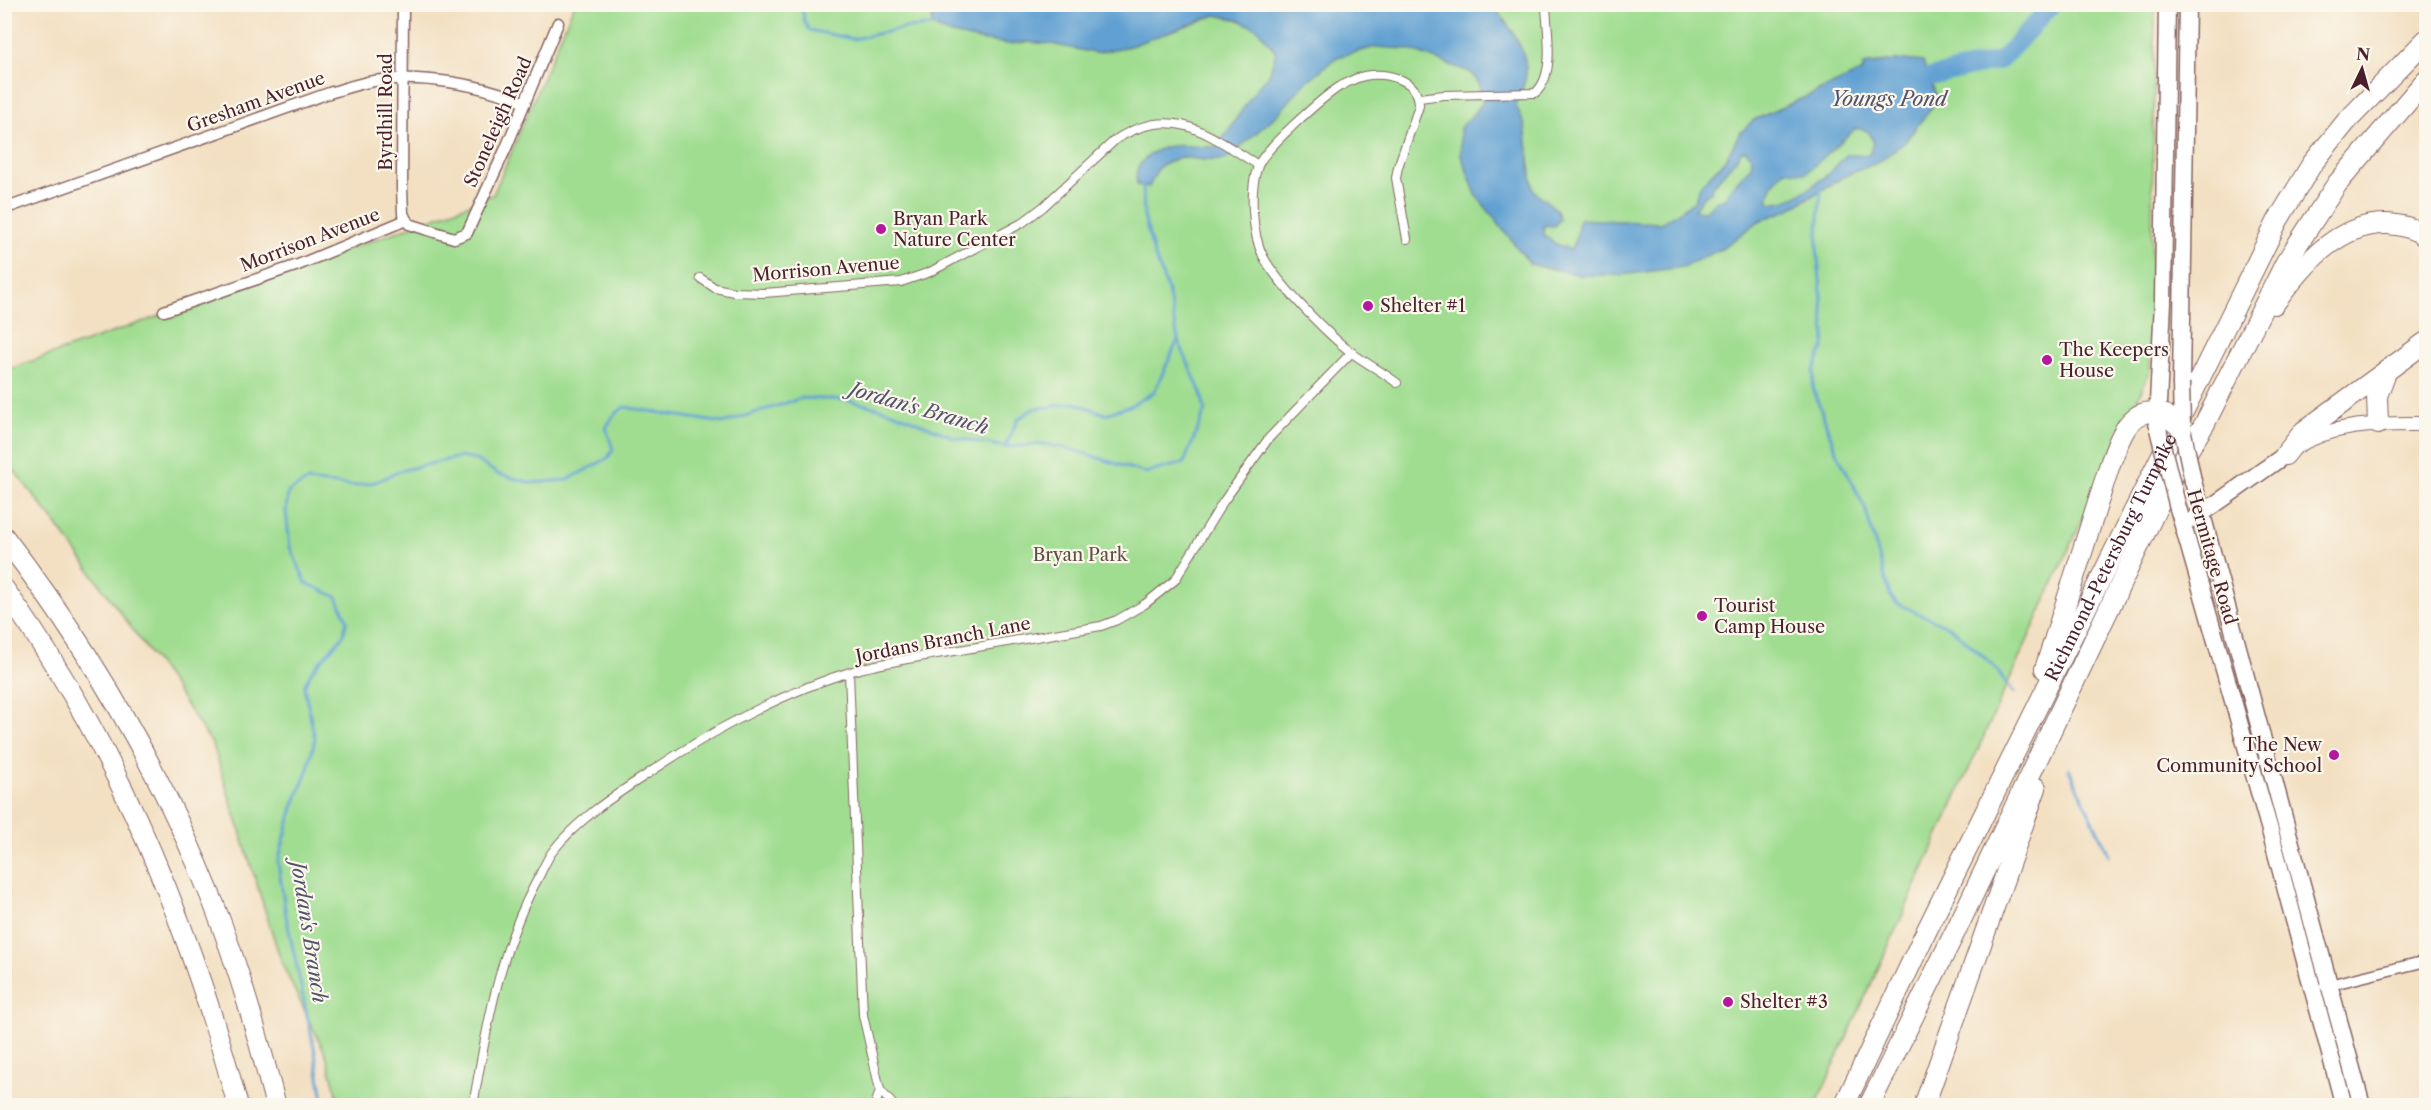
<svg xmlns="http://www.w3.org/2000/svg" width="2431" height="1110" viewBox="0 0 2431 1110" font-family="'Libre Caslon Text',serif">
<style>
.green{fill:#a0dd91;stroke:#757e5e;stroke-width:1.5}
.water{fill:#60a0d2;stroke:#55607e;stroke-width:1.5;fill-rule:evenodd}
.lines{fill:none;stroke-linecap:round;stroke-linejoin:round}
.stream{stroke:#60a0d2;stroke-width:3}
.river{stroke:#60a0d2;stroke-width:18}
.pedestrian-casing{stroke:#856360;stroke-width:10}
.minor-casing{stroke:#856360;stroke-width:13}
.tertiary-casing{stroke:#856360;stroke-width:16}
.primary-casing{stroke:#856360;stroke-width:19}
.motorway-casing{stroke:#856360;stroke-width:22}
.pedestrian{stroke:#fff;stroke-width:8}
.minor{stroke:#fff;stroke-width:10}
.tertiary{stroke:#fff;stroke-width:14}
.primary{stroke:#fff;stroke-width:16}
.motorway{stroke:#fff;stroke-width:20}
.primary-bridge-casing{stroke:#856360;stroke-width:19;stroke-linecap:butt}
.motorway-bridge-casing{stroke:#856360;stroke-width:22;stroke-linecap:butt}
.primary-bridge{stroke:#fff;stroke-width:16}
.motorway-bridge{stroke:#fff;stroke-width:20}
.poi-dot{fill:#b5179e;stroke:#fbf7ec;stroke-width:2}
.labels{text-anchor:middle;stroke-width:4.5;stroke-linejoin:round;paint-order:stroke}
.street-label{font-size:18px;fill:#4a1f2b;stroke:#fbf7ec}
.poi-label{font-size:18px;fill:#4a1f2b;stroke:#fbf7ec;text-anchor:start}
.park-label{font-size:18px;fill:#604e44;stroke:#fbf7ec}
.water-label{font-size:20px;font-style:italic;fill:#53536e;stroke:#fbf7ec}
</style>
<rect width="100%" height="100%" fill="#fbf7ec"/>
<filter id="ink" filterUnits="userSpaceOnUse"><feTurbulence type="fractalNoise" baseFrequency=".0167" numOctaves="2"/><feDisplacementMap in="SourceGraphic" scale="12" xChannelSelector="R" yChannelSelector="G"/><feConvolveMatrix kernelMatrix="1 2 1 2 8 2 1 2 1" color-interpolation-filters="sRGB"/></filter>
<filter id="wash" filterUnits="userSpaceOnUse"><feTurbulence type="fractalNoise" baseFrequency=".008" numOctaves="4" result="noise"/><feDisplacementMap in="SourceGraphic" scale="24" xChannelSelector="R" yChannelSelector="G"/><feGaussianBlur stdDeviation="1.35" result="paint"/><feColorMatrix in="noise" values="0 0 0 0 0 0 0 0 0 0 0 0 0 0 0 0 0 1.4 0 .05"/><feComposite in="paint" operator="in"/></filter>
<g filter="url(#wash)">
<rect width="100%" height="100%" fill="#f3e0c3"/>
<!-- green -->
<path class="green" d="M574,5H2155L2150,371L1816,1105H340L326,1055L282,964L213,745L172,684L57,525L5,459L4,371L399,231L493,195Z"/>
<!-- water -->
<path class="water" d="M939,4L1492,5C1508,23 1531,54 1525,80C1523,88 1519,97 1516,106L1525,126L1533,190L1557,210L1560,219L1554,226L1544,225V235L1554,243L1571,250L1577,234L1579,219L1660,223C1673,218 1682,208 1694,202L1701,184L1725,160L1740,133L1754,120L1863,71V65L1905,60L1923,62L1937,97L1935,103L1905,142L1879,162L1847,175L1790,209L1759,221L1723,248L1683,267L1622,275H1580L1530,264L1476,195L1461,155L1460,128L1483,103L1479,83L1470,72L1407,49L1376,47L1337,57L1304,84L1278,114L1225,160H1205L1180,157L1159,167L1149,187L1137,185C1135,171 1137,165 1148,156C1171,138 1192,149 1217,147L1257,88L1269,75L1276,52L1258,29L1239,20L1216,15L1130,46L1095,53L1051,44L1027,42L1009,44L979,40L948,33L932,26V13ZM1855,129H1862L1869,132L1873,142L1870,153L1865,155H1846C1831,174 1794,205 1769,202C1767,188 1777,179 1785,170L1806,173ZM1745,150L1752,157L1751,166L1728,192L1727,197L1717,201L1705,211L1694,210L1703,196L1712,191L1711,188L1737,158L1741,151Z"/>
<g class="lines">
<!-- stream -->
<g class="stream">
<path d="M802,4L804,21L809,30L853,39L905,28L932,26"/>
<path d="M1821,190L1817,248L1825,334L1824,346L1814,370L1813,388L1836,451L1865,508L1890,595L1896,603L1951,628L1992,664L2014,693"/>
<path d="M1005,447L1018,419L1033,409L1075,403L1105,414L1130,406L1154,392L1178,340"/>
<path d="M2069,769L2109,855"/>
<path d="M324,1106L315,1052L286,916L278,862L293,807L308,769L315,739L304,687L311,672L343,636L347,620L337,597L306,583L290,547L286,512L288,492L307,481L354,486L376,482L399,471L460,457L476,460L498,474L532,483L567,480L608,458L613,449L606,428L614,415L624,407L723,423L802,398L848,400L893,412L953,437L1005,447L1045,444L1077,451L1145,473L1184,463L1205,411L1201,393L1178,340L1168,291L1154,254L1144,217L1143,186"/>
</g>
<!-- river -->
<path class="river" d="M1930,77L2001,60L2053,4"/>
</g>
</g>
<g filter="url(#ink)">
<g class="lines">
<defs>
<g id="pedestrian">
<path d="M1419,98L1444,95L1535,93C1556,76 1547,31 1546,6"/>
<path d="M700,278L715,288L734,292L764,293L901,282L930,272L1022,223L1043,207L1115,140C1172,103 1208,134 1258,165"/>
<path d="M1397,383C1383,372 1367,364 1352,353C1327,334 1277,283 1263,256C1252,234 1249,189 1258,166C1264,149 1322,98 1339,87C1347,83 1354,78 1364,76C1386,72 1420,79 1419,106L1398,167L1396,178L1407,239"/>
<path d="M849,673L863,1015L880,1090L875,1106"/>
<path d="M880,1090L894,1106"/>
<path d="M473,1106C486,1030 499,952 535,884C541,874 545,862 552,852C577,820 612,797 646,775C707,733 785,691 856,670C888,661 921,657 954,651C1003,643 1052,634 1101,626L1117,620L1145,604L1175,580L1223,502L1269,438L1352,352"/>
</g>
<g id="minor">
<path d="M403,4L402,187L403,213L406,220"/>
<path d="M4,209L329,93C344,89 359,83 374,81C420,74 483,84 525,103"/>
<path d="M406,220L409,224L454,238L467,233L506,148L558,23"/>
<path d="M164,311L298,265L406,220"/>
<path d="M2325,986L2426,961"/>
</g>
<path id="tertiary" d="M2294,448C2334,422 2381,424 2426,424"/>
<g id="primary">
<path d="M2181,383L2187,4"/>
<path d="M2157,423L2163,302L2167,4"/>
<path d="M2193,481L2362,1106"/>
<path d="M2178,508L2269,827L2344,1106"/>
<path d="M2194,519L2285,455"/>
</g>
<g id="motorway">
<path d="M2274,304C2302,267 2337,222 2388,224C2402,225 2415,228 2426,237"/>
<path d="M2378,424L2377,396L2386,372"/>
<path d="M2285,455L2304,431L2426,342"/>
<path d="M4,537C90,649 161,771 213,902C239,968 258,1037 276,1106"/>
<path d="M4,589C116,743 189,923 238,1106"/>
<path d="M2045,669L2110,464C2120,438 2130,402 2165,415"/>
<path id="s1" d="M1844,1106L1923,938L2278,220L2312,164L2346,122L2426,40"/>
<path d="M1869,1106L1961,920L2172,476L2204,425L2286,262L2337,184L2426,80"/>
<path d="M1924,1106L2036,788"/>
</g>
</defs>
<!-- pedestrian casing -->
<use href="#pedestrian" class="pedestrian-casing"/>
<!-- minor casing -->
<use href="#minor" class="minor-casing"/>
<!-- tertiary casing -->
<use href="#tertiary" class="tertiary-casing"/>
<!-- primary casing -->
<use href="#primary" class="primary-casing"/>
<!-- motorway casing -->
<use href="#motorway" class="motorway-casing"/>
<!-- pedestrian -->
<use href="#pedestrian" class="pedestrian"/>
<!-- minor -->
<use href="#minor" class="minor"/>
<!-- tertiary -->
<use href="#tertiary" class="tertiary"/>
<!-- primary -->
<use href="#primary" class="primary"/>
<!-- motorway -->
<use href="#motorway" class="motorway"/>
<defs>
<g id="primary-bridge">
<path d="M2181,383L2182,428L2193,481"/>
<path d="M2158,429L2178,508"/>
</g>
<path id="motorway-bridge" d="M2165,415L2182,428"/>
</defs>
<!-- primary-bridge casing -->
<use href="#primary-bridge" class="primary-bridge-casing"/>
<!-- motorway-bridge casing -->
<use href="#motorway-bridge" class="motorway-bridge-casing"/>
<!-- primary-bridge -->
<use href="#primary-bridge" class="primary-bridge"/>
<!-- motorway-bridge -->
<use href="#motorway-bridge" class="motorway-bridge"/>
</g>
</g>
<!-- markers -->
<g class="poi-dot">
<circle cx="881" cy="229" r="6"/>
<circle cx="1368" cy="306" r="6"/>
<circle cx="2047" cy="360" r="6"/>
<circle cx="1702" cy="616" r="6"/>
<circle cx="2334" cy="755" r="6"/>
<circle cx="1728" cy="1002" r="6"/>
</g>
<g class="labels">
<!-- street labels -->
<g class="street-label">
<text transform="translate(256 102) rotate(-20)" y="6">Gresham Avenue</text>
<text transform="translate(386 112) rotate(-90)" y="6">Byrdhill Road</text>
<text transform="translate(498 122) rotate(-66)" y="6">Stoneleigh Road</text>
<text transform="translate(310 240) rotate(-21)" y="6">Morrison Avenue</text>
<text transform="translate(826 269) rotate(-5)" y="6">Morrison Avenue</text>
<text dy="6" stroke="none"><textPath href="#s1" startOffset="610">Richmond-Petersburg Turnpike</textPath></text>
<text transform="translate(2212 557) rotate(74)" y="6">Hermitage Road</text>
<text transform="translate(943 640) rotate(-11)" y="6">Jordans Branch Lane</text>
</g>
<!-- poi labels -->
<g class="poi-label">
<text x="893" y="225">Bryan Park<tspan x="893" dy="21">Nature Center</tspan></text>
<text x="1380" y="312">Shelter #1</text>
<text x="2059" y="356">The Keepers<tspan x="2059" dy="21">House</tspan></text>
<text x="1714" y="612">Tourist<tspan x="1714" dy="21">Camp House</tspan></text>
<text x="2322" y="751" text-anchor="end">The New<tspan x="2322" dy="21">Community School</tspan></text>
<text x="1740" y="1008">Shelter #3</text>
</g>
<!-- park labels -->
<g class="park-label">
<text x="1080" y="561">Bryan Park</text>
</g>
<!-- water labels -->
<g class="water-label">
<text x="1889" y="106">Youngs Pond</text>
<text transform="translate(919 408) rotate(16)" y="7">Jordan's Branch</text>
<text transform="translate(309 932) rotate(81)" y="7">Jordan's Branch</text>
</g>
</g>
<!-- margin -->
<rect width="2431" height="1110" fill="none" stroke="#fbf7ec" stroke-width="24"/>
<!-- north arrow -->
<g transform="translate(2362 69) rotate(5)" stroke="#fbf7ec" stroke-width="4.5" paint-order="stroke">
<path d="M0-4.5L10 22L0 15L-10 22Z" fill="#4a1f2b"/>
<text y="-9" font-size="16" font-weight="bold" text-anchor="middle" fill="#4a1f2b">N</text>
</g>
</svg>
